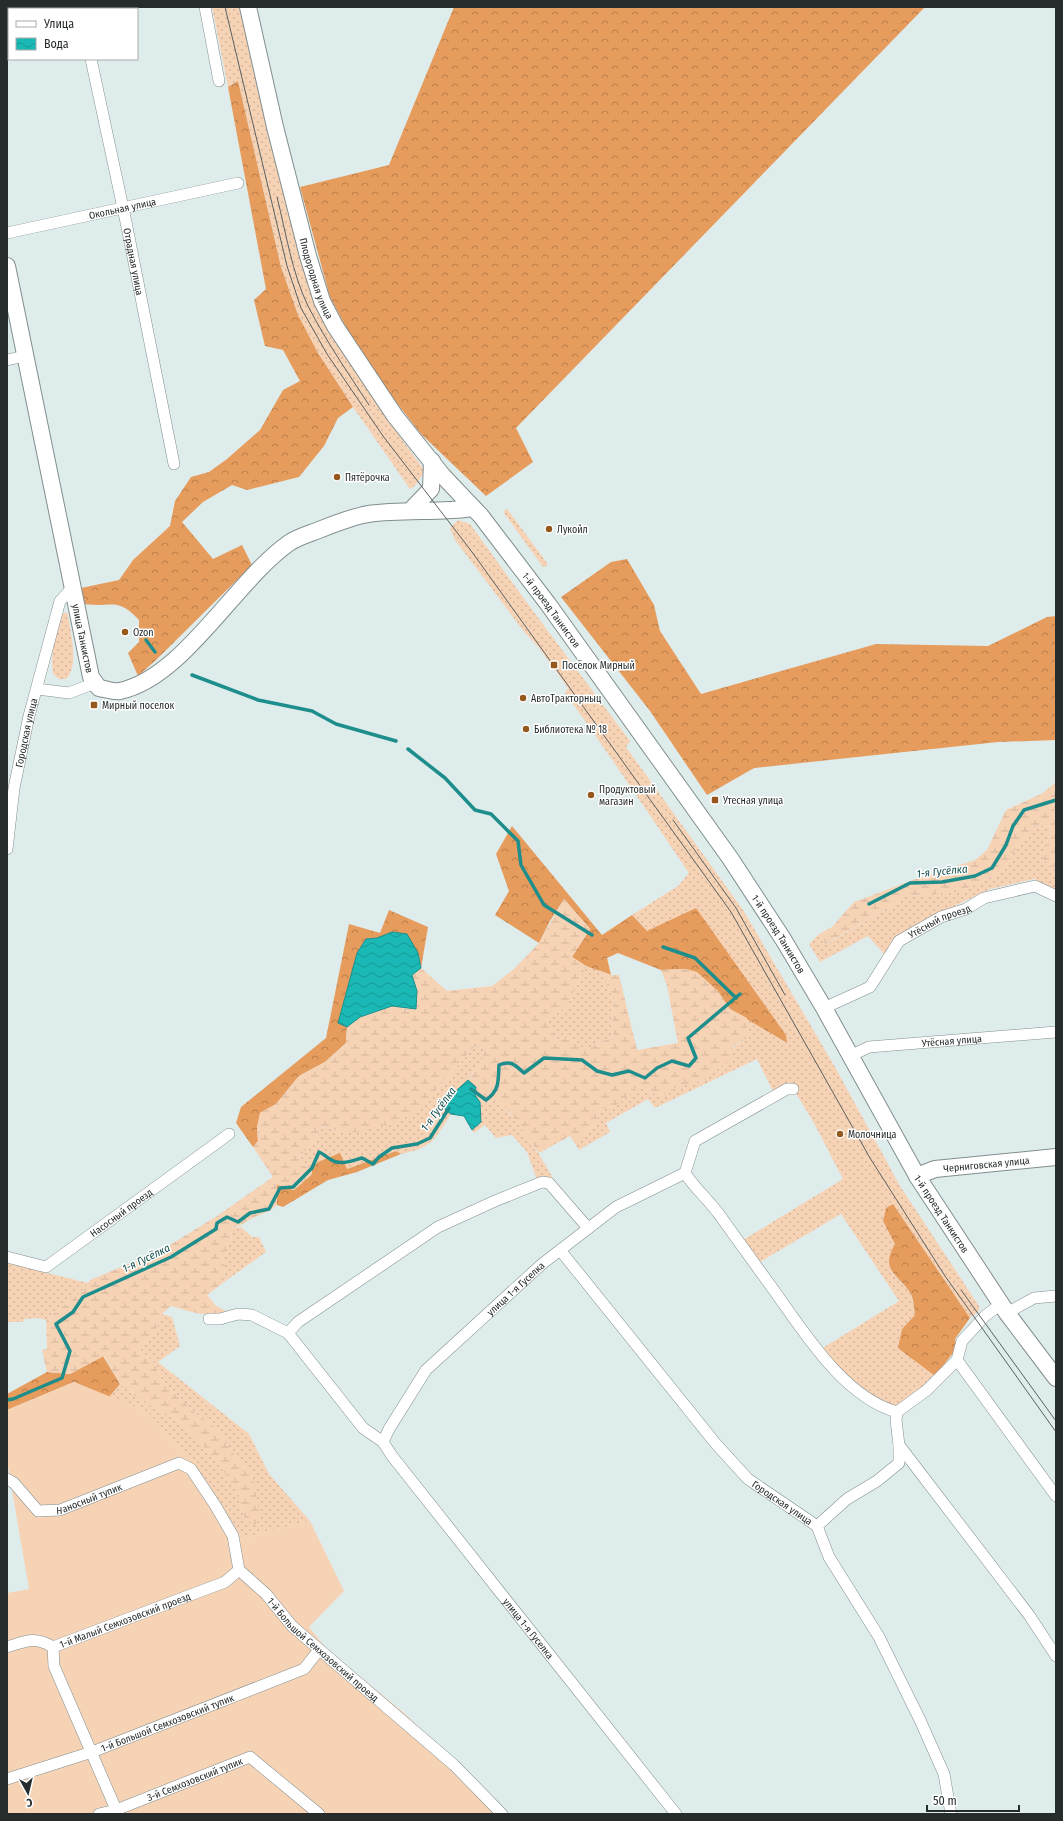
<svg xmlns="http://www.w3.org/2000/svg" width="1063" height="1821" viewBox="0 0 1063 1821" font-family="'Fira Sans Condensed',sans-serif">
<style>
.grass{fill:url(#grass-dots)}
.forest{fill:url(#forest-crowns)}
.wetland{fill:url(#wetland-marsh)}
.garden{fill:#f7d3b6}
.water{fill:url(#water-waves);stroke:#1e8e8c}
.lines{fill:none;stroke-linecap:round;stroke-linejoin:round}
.stream{stroke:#1e8e8c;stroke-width:3.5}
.street-casing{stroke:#828e8e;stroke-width:12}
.secondary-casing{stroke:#828e8e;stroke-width:18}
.street{stroke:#fff;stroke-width:11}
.secondary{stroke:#fff;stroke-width:16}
.tram{stroke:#5a6161;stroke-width:1}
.poi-dot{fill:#96591d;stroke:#fff;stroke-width:1.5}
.labels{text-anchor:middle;stroke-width:3;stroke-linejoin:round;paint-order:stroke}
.street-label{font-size:10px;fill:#262b2b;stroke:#fff}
.poi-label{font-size:10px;fill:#262b2b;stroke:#fff;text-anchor:start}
.water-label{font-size:11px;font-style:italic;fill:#15514f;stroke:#fff}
</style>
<defs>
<pattern id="grass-dots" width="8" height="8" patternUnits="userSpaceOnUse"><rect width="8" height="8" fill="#f7d3b6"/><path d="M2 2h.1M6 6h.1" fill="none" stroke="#d4b59d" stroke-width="1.8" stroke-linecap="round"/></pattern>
<pattern id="forest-crowns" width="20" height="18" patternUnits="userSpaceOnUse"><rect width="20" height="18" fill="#e69c5d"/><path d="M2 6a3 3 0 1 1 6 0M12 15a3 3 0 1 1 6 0" fill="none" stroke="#ba7f4d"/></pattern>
<pattern id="wetland-marsh" width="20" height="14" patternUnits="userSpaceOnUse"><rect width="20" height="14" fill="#f7d3b6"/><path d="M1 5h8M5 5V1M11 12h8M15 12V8" fill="none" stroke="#d4b59d"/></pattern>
<pattern id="water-waves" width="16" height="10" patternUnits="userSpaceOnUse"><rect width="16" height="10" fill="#1bb9b5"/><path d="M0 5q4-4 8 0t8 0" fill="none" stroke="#189793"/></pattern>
</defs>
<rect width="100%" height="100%" fill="#dfecec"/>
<!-- grass -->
<g class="grass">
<path d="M212,7H240L256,83L300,260L316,302L338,346L387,419L422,467L424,471C420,479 417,485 410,489L353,407L318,353L298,315L281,267L238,81L228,87Z"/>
<path d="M505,509L508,510L547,563V566L543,567L504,513Z"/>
<path d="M458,520L470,524L536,615L630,741L626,747L743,910L835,1067L900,1186L979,1306V1311L970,1318L893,1204L883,1221L895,1244C879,1271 899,1274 911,1294C914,1300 914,1309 915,1316L902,1329L935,1376C925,1387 899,1412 883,1405C860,1396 838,1367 821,1349L899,1301L841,1214L760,1262L743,1240L843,1179L815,1125L797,1095L791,1093L773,1091L757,1059L655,1108L648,1099L606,1123L610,1132L579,1150L574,1142L596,1124L600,1110L617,1105L638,1087L662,1096L679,1086L706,1080L732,1048L747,1038V1018L786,1043V1035L761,1001L647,931L632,915L678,886L689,873C648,813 608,752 565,693L568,688L539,648L525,633L455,540L450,528Z"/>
<path d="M66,612L68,614C70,632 80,666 66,679H59L53,674C50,654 55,634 61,615Z"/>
<path d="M1035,825L1051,827L1043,859L1056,871V890L1034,879L990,889L940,913L884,954L868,936L820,962L809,944L819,934L827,944L908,896L959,892L1003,871L1019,843Z"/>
<path d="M586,966L599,970L616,1002L611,1017L614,1036L585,1050L569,1038L555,1040L547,1021L567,1006Z"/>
<path d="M480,1045L484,1050L481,1064L458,1091L448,1099L447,1112L451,1114C435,1139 432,1148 401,1154L396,1151L347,1169L318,1162L312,1168L304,1166L299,1157L316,1139L322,1126L342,1132L437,1090L473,1048Z"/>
<path d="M498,1101C520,1123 539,1153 554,1180L545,1177L537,1180L527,1152L512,1135L496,1138L485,1125L474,1133L472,1130L481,1122L480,1102Z"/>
<path d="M241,1227L252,1237H259L266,1252L224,1282L225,1266L222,1256L231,1241L232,1228Z"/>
<path d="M7,1263L88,1283L81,1292L46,1320L38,1318L24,1319L23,1322H7Z"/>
<path d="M162,1314L172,1317L180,1346L158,1362L249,1434L269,1474L310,1521L243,1538L200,1473L148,1412L109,1397L120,1384L143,1402L177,1419L197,1438L218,1463L234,1487L245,1519L257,1525L253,1477L235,1456L217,1428L194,1412L162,1380L153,1361L140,1352L157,1328Z"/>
</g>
<!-- forest -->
<g class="forest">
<path d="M454,7H925L516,428L533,462L486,496L421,434L389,393L348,331L330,297L300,187L389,165Z"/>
<path d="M238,81L281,267L298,315L318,353L353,407L338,418L324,446L299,477L247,490L232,485L203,502L182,522L213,559L242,545L252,565L156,660L138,676L128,653L139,642V620C117,596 112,608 84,604L81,588L119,580L133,560L170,526L175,501L191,477L209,472L227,459L260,430L283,390L300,381L283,350L265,346L254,300L266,289L228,87Z"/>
<path d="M627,559L654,605L660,631L701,694L876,644L988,646L1047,617L1056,616V740L998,742L754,768L707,795L650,711L561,597L611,562Z"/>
<path d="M512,826L602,935L632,915L647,931L696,908L786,1035L787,1043L730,1009L686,969L661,970L618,953L607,958L611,975L586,966L572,957L590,929L564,899L550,921L539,943L495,915L509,891L496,854Z"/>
<path d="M389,910L428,927L421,968L418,953L392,932L377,938L366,939L357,953L338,1023L347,1027L346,1043L325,1062L299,1076L276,1104L260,1113L257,1128L258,1141L253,1147L236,1123L241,1107L326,1038L349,924L380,933Z"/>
<path d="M396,1151L401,1154L357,1172L328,1180L283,1207L277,1205V1184L294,1190L312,1174V1168L318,1162L340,1153L347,1169Z"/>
<path d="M893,1204L970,1318L955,1339L957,1348L935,1376L898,1348L902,1329L915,1315C914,1309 914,1300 911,1294C899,1274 879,1271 895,1244L883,1221L886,1208Z"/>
<path d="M103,1356L120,1384L109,1397L74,1382L7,1410V1394L47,1372L70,1374Z"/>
</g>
<!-- wetland -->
<g class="wetland">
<path d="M1056,782V871L1043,859L1051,827L1035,825L1019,843L1003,871L959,892L908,896L826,944L819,934L832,927L854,902L910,881L975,860L987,850L1006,810L1043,793Z"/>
<path d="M564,899L590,929L572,957L586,966L567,1006L548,1021L555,1040L569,1038L585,1050L614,1036L611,1017L616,1002L599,970L611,975H619L637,1050L678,1043L667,986L661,970L686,969L697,972L718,991L730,1009L747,1018V1038L732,1047V1057L706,1080L679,1086L662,1096L638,1087L617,1105L600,1110L596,1124L574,1142L570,1136L539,1153L509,1112L498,1101L480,1102L475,1095V1087L468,1080L481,1064L484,1050L480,1045L473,1048L420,1109L400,1121L357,1132H342L322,1126L316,1139L299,1157L304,1166L312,1168V1174L294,1190L277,1185V1205C269,1213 265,1212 255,1217C245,1221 243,1226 232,1228L231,1241L222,1256L225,1266L224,1282L207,1295L216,1306L228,1312C207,1318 191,1312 171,1306L162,1314L157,1328L140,1352L153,1361L162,1380L194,1412L217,1428L235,1456L253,1477L260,1517L256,1525L245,1519L234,1487L218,1463L197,1438L177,1419L143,1402L120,1384L104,1356L70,1374L47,1372L42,1350L47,1349L46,1320L81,1292L90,1280L162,1250L217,1216L273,1177L253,1147L258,1141L257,1128L260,1113L276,1104L299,1076L325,1062L346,1044L347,1027L360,1017L392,1006L416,1009V991L412,975L421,968L447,991L492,986L514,969L539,943Z"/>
</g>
<!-- garden -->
<path class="garden" d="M74,1382L148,1412L200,1473L243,1538L310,1521L344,1591L309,1627L326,1648L404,1713L454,1760L495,1814H7V1593L29,1589L7,1461V1410Z"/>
<!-- water -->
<g class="water">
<path d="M392,932L407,934L418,953L421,968L412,975L417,991L416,1009L392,1006L360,1017L347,1027L338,1023L357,953L366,939L377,938Z"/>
<path d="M468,1080L476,1087L475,1095L480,1102L481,1122L472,1130L464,1116L451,1114L445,1110L448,1098Z"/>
</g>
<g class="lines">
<!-- stream -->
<g class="stream">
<path d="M146,640L155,652"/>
<path d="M192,675L258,700L312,711L336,724L396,741"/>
<path d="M408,749L445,778L475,810L491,814L518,841L521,865L544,905L592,935"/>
<path d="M869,904L910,883L942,882L975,876L992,868L1006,845L1013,826L1024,810L1056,800"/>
<path d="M663,947L695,958L736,998"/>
<path d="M471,1089L486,1100C500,1090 498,1081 499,1065C511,1060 515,1065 524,1073L544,1058L582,1060L597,1071L612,1075L629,1071L645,1078L657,1068L672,1061L689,1066L696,1058L688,1038L740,994"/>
<path d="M7,1400L13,1399L62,1378L70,1351L56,1324L73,1312L83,1297L171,1257L216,1229L217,1223L227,1217L238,1222L250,1213L269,1209L280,1188L293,1187L312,1168L319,1152C324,1154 325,1156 330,1159C340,1166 351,1161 362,1158L373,1164L379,1157L392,1148L417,1144L430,1138L449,1108"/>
</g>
<defs>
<g id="street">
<path d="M80,7L81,9"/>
<path d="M205,7L219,81"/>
<path id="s1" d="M91,59L126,222L174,464"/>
<path id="s2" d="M7,233L238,183"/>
<path d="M7,360L25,356"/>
<path d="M37,689L69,693L95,683"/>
<path id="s3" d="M7,849L14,788L29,716L60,601L72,588"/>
<path id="s4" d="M824,1008L870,987L899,941L941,917L966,909L984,898L1035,886L1056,896"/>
<path id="s5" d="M850,1056L869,1047L1056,1032"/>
<path d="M793,1089H787L695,1141L685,1173C695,1189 710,1201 721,1217C740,1243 759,1270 778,1296C807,1337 846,1398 897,1412L927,1390L957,1360L962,1341L985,1316L1001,1304"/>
<path id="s6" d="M560,1250L716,1444L748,1479L817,1526L829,1557L879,1637L920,1720L944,1774L951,1814"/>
<path id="s7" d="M7,1257L46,1267L229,1134"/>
<path d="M1007,1313L1034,1298L1056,1296"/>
<path id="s8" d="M209,1319H220L238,1314L252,1315L288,1333L363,1428L383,1442L392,1456L676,1814"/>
<path d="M288,1333L298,1322L438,1227L495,1201L542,1182L549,1183L588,1228"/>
<path d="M957,1360L1056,1496"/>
<path d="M897,1412L896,1420L899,1445L1029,1615L1056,1656"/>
<path id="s9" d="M383,1442L389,1429L426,1370L542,1264L616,1207L685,1173"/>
<path id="s10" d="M7,1479L14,1483L38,1511L60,1510L179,1463L191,1469L215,1505L233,1536L239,1570L266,1594L292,1626L454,1765L502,1814"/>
<path d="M817,1526L847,1499L877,1481L899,1463V1445"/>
<path id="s11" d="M7,1647C26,1641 35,1636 53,1647L225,1582L239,1570"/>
<path d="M53,1647L54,1666L118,1814"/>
<path id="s12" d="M7,1779L92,1752L304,1669L319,1650"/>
<path id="s13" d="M99,1814L116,1810L250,1757L319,1814"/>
</g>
<g id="secondary">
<path id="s14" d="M248,7L275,127L308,256L322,301L335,326L395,416L443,476L481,516L548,604L730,858L783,939L824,1008L917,1176L1007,1313L1056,1378"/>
<path id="s15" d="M7,266L91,677L99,688C106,689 114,692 120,691C183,678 235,581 289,543C298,537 309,534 319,530C334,524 352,517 368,514C403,509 438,513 473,508"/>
<path d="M410,511L431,489L432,461"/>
<path id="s16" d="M917,1176L935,1169L1056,1157"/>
</g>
</defs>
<!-- street casing -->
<use href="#street" class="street-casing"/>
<!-- secondary casing -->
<use href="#secondary" class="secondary-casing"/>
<!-- street -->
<use href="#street" class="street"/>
<!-- secondary -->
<use href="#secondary" class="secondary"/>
<!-- tram -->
<g class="tram">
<path d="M225,7L287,266L301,308L327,354L383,436L472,552L731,912L870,1158L945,1276L1056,1432"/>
<path d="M277,197C286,233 292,273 308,306C326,341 348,373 369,405"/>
<path d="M673,820L736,908L785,995"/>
<path d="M961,1290L1056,1421"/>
</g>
</g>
<!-- markers -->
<g class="poi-dot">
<circle cx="337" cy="477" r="4"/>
<circle cx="549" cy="529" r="4"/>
<circle cx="125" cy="632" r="4"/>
<rect x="550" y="661" width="8" height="8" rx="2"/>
<circle cx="523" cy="698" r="4"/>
<rect x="90" y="701" width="8" height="8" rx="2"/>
<circle cx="526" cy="729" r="4"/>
<circle cx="591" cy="795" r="4"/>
<rect x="711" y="796" width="8" height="8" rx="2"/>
<circle cx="840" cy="1134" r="4"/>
</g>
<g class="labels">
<!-- street labels -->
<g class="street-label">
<text dy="4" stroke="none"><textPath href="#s2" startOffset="118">Окольная улица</textPath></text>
<text dy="4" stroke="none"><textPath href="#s1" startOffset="207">Отрадная улица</textPath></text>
<text dy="4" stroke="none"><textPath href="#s14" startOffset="280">Плодородная улица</textPath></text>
<text dy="4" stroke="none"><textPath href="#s14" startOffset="689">1-й проезд Танкистов</textPath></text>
<text dy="4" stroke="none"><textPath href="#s15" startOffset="380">улица Танкистов</textPath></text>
<text dy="4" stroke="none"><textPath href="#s3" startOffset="118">Городская улица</textPath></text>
<text dy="4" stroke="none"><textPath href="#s4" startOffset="150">Утёсный проезд</textPath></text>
<text dy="4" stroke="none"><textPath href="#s14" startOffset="1085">1-й проезд Танкистов</textPath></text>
<text dy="4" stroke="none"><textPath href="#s5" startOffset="104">Утёсная улица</textPath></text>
<text dy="4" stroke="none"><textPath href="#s16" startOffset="71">Черниговская улица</textPath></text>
<text dy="4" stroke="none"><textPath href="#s7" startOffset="133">Насосный проезд</textPath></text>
<text dy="4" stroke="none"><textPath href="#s14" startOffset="1409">1-й проезд Танкистов</textPath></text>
<text dy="4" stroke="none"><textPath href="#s9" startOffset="205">улица 1-я Гуселка</textPath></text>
<text dy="4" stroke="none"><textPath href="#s10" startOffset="98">Наносный тупик</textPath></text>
<text dy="4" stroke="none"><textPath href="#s6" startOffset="338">Городская улица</textPath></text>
<text dy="4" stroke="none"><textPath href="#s11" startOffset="125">1-й Малый Семхозовский проезд</textPath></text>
<text dy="4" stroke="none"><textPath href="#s8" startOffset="466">улица 1-я Гуселка</textPath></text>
<text dy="4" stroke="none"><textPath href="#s10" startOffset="438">1-й Большой Семхозовский проезд</textPath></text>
<text dy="4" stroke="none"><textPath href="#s12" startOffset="170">1-й Большой Семхозовский тупик</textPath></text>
<text dy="4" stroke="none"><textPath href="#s13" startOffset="102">3-й Семхозовский тупик</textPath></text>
</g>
<!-- poi labels -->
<g class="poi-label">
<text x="345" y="481">Пятёрочка</text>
<text x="557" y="533">Лукойл</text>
<text x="133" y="636">Ozon</text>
<text x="562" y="669">Посёлок Мирный</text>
<text x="531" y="702">АвтоТракторныц</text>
<text x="102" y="709">Мирный поселок</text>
<text x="534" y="733">Библиотека № 18</text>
<text x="599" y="793">Продуктовый<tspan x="599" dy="12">магазин</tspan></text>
<text x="723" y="804">Утесная улица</text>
<text x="848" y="1138">Молочница</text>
</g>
<!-- water labels -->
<g class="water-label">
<text transform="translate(942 871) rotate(-6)" y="4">1-я Гусёлка</text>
<text transform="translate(438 1109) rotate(-54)" y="4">1-я Гусёлка</text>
<text transform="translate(146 1258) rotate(-26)" y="4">1-я Гусёлка</text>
</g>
</g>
<!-- border -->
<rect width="1063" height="1821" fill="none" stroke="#262b2b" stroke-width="16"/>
<!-- legend -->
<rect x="8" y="8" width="130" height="52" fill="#ffffff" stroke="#a8aaaa"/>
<rect x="16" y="21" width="20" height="6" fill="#ffffff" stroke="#a8aaaa"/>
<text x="44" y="28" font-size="12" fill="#262b2b">Улица</text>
<rect x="16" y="38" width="20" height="12" fill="url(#water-waves)" stroke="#a8aaaa"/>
<text x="44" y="48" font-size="12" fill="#262b2b">Вода</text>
<!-- north arrow -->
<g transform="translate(28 1793) rotate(172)" stroke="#ffffff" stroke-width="3" paint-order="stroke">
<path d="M0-3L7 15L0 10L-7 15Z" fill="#262b2b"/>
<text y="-6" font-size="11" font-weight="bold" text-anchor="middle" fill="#262b2b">С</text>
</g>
<!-- scale -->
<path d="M927 1805v6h92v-6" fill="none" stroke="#262b2b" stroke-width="2"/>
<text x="933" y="1805" font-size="12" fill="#262b2b" stroke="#ffffff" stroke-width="3" paint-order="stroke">50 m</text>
</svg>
